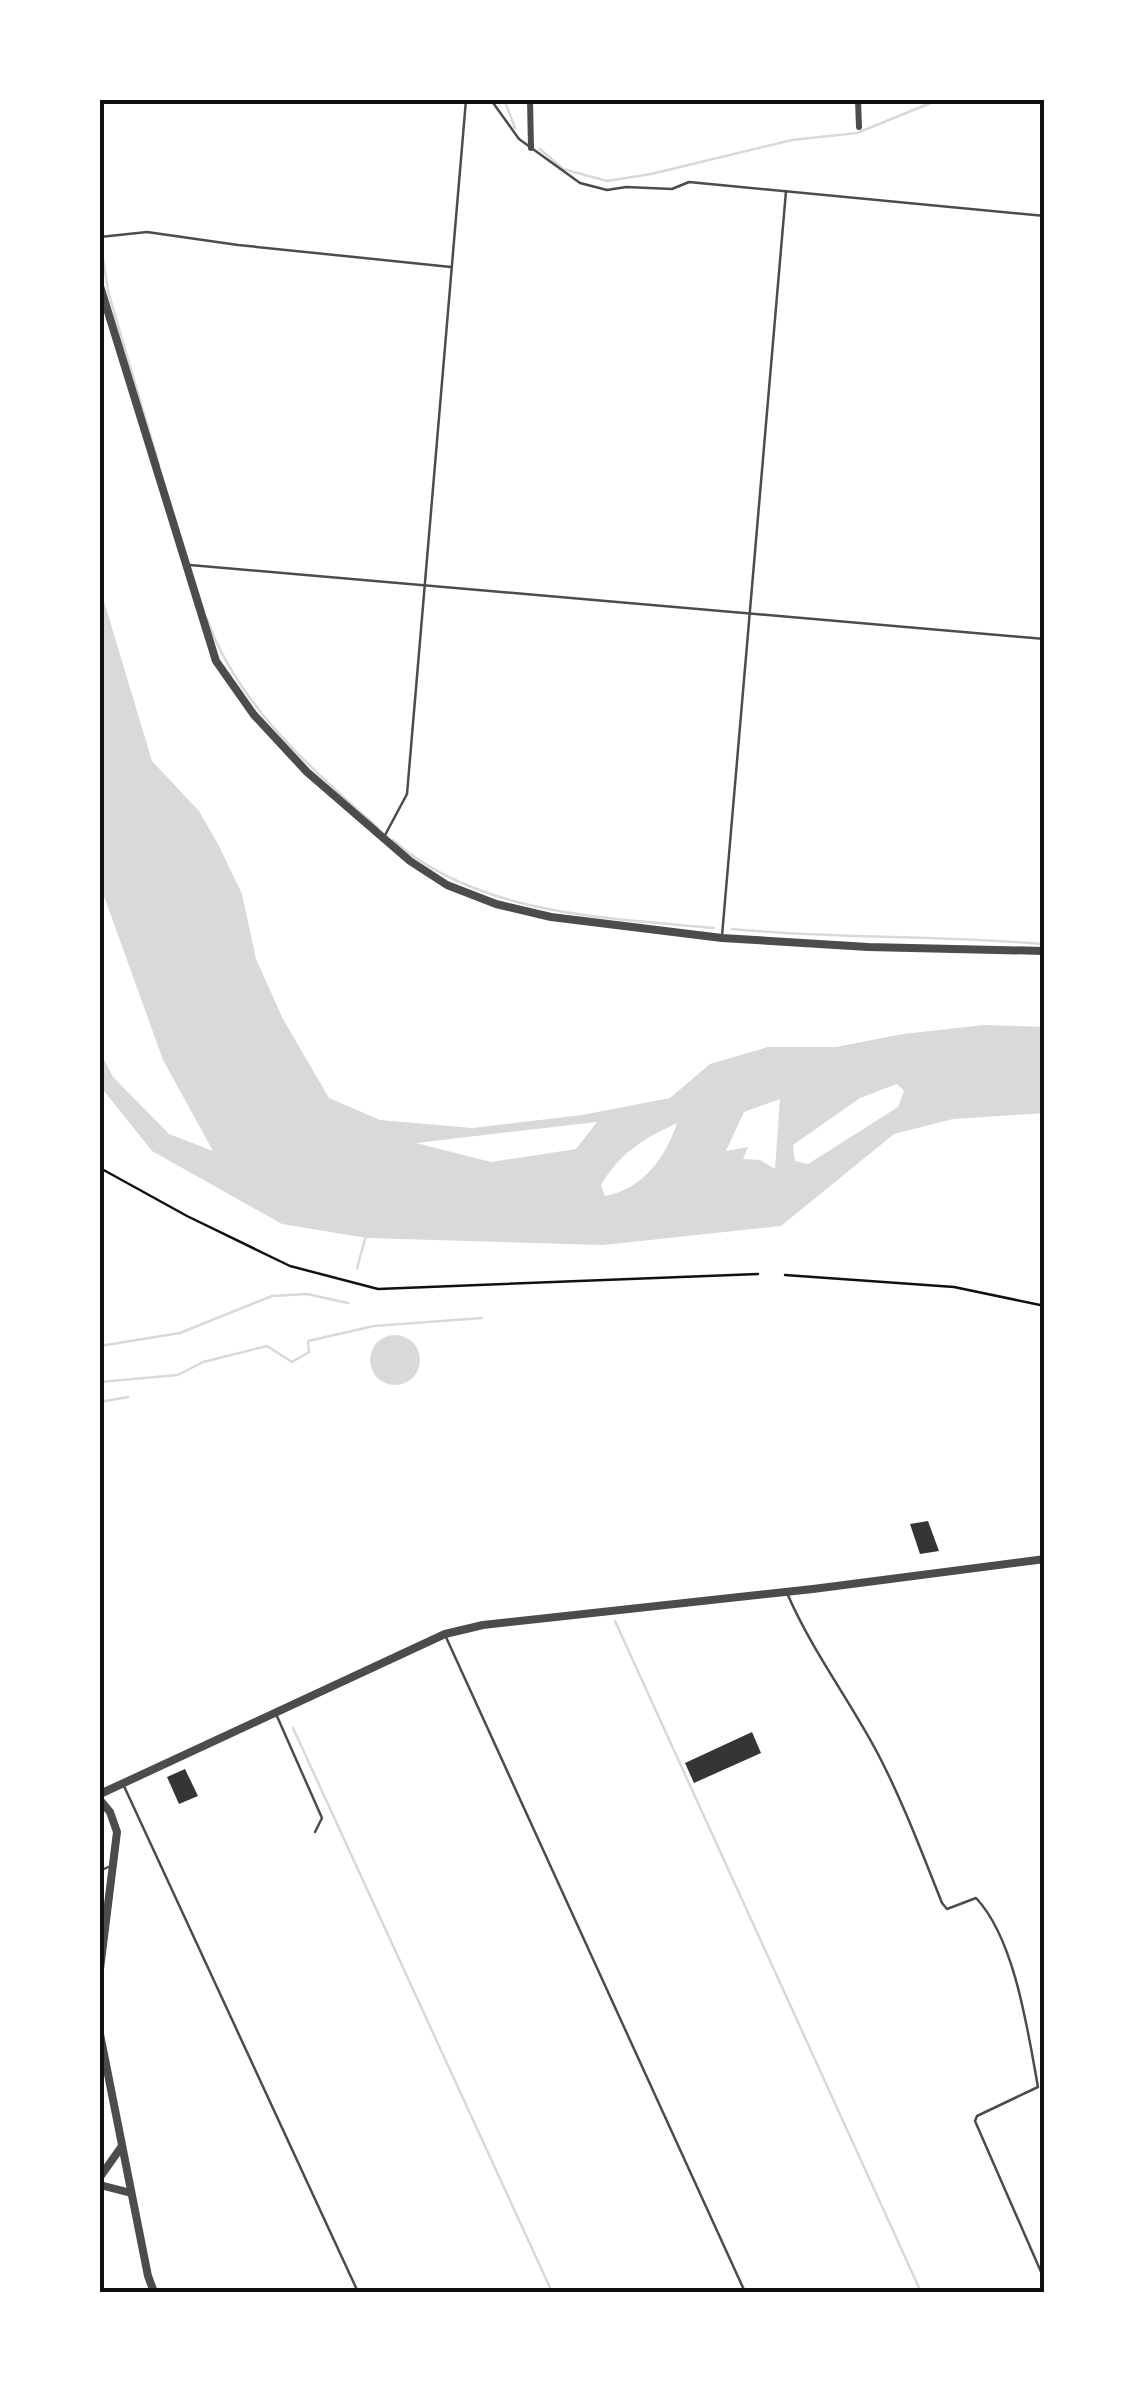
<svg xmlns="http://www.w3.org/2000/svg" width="1145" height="2392" viewBox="0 0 1145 2392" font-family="'Fira Sans',sans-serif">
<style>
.water{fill:#d9d9d9;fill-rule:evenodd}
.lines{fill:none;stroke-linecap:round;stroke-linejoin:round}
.stream{stroke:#d9d9d9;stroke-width:2.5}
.building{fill:#353535}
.path{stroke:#111;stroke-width:2.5}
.service{stroke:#4c4c4c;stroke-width:2.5}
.minor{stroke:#4c4c4c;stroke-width:6}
.tertiary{stroke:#4c4c4c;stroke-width:8}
.neatline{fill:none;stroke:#111;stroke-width:4}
</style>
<rect width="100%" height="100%" fill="#fff"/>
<!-- water -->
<g class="water">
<path d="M100,588L152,761L199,811L218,844L242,894L256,959L283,1019L329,1098L380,1120L472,1128L582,1115L670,1098L710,1064L768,1047H836L903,1034L984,1025L1045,1027V1113L953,1119L894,1134L781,1226L603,1245L367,1238L282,1224L152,1151L100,1086V1052L113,1077L169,1134L213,1151L163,1060L100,885ZM897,1084L904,1091L898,1107L808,1164L795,1161L793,1145L860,1098ZM780,1099L775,1169L760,1160L743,1159L748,1147L726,1151L744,1112ZM597,1122L576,1149L491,1162L416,1143ZM677,1123C666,1157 643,1189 605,1196L601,1185C621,1152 643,1139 677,1123Z"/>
<circle cx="395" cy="1360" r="25"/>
</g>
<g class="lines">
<!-- stream -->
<g class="stream">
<path d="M501,100L506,104L515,128"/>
<path d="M540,149L563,169L607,181L651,174L792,140L857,133L938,100"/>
<path d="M100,239L108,291L159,465"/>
<path d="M207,619C238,706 311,768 378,828"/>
<path d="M393,840C477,915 608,918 714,928"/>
<path d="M732,929C835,939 939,935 1042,944"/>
<path d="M357,1268L366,1236"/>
<path d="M100,1346L180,1333L272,1296L307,1294L348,1303"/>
<path d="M100,1382L178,1375L203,1362L267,1346L292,1362L309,1352L308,1341L374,1326L482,1318"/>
<path d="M100,1402L128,1397"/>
<path d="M615,1621L921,2292"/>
<path d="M293,1728L552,2292"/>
</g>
</g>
<!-- building -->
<g class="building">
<path d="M928,1521L939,1551L920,1554L910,1524Z"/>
<path d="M752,1732L761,1753L694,1783L685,1763Z"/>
<path d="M185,1769L198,1796L179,1804L167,1777Z"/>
</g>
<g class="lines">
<!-- path -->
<g class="path">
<path d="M100,1168L187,1216L290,1266L378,1289L758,1274"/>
<path d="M785,1275L954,1287L1045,1306"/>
</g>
<!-- service -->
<g class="service">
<path d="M491,100L519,139L580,183L607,190L626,187L672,189L689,182L1045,216"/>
<path d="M100,237L147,232L238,245L451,267"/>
<path d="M190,565L1045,639"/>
<path d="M384,837L407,794L466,100"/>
<path d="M722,936L786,191"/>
<path d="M787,1593C812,1651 849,1699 878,1754C903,1802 922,1853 942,1903L947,1909L976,1898C1015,1939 1028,2032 1038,2087L977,2116L975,2121L1045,2281"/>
<path d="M445,1635L745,2292"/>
<path d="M276,1714L322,1818L315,1832"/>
<path d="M123,1784L358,2292"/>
<path d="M100,1871L108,1867"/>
</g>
<!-- minor -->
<g class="minor">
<path d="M530,100L531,148"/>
<path d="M858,100L859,127"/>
</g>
<!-- tertiary -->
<g class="tertiary">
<path d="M100,286L216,661L254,715L307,772L410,861L447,885L496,904L551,917L722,938L868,947L1045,951"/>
<path d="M100,1794L445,1634L483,1625L813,1589L1045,1559"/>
<path d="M100,1800L110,1812L117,1832L100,1969"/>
<path d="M100,2034L148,2276L154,2292"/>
<path d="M100,2177L122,2146"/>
<path d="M100,2185L131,2193"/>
</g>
</g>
<!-- border -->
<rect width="1145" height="2392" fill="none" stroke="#ffffff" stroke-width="205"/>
<rect x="102" y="102" width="940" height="2188" class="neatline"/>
</svg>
